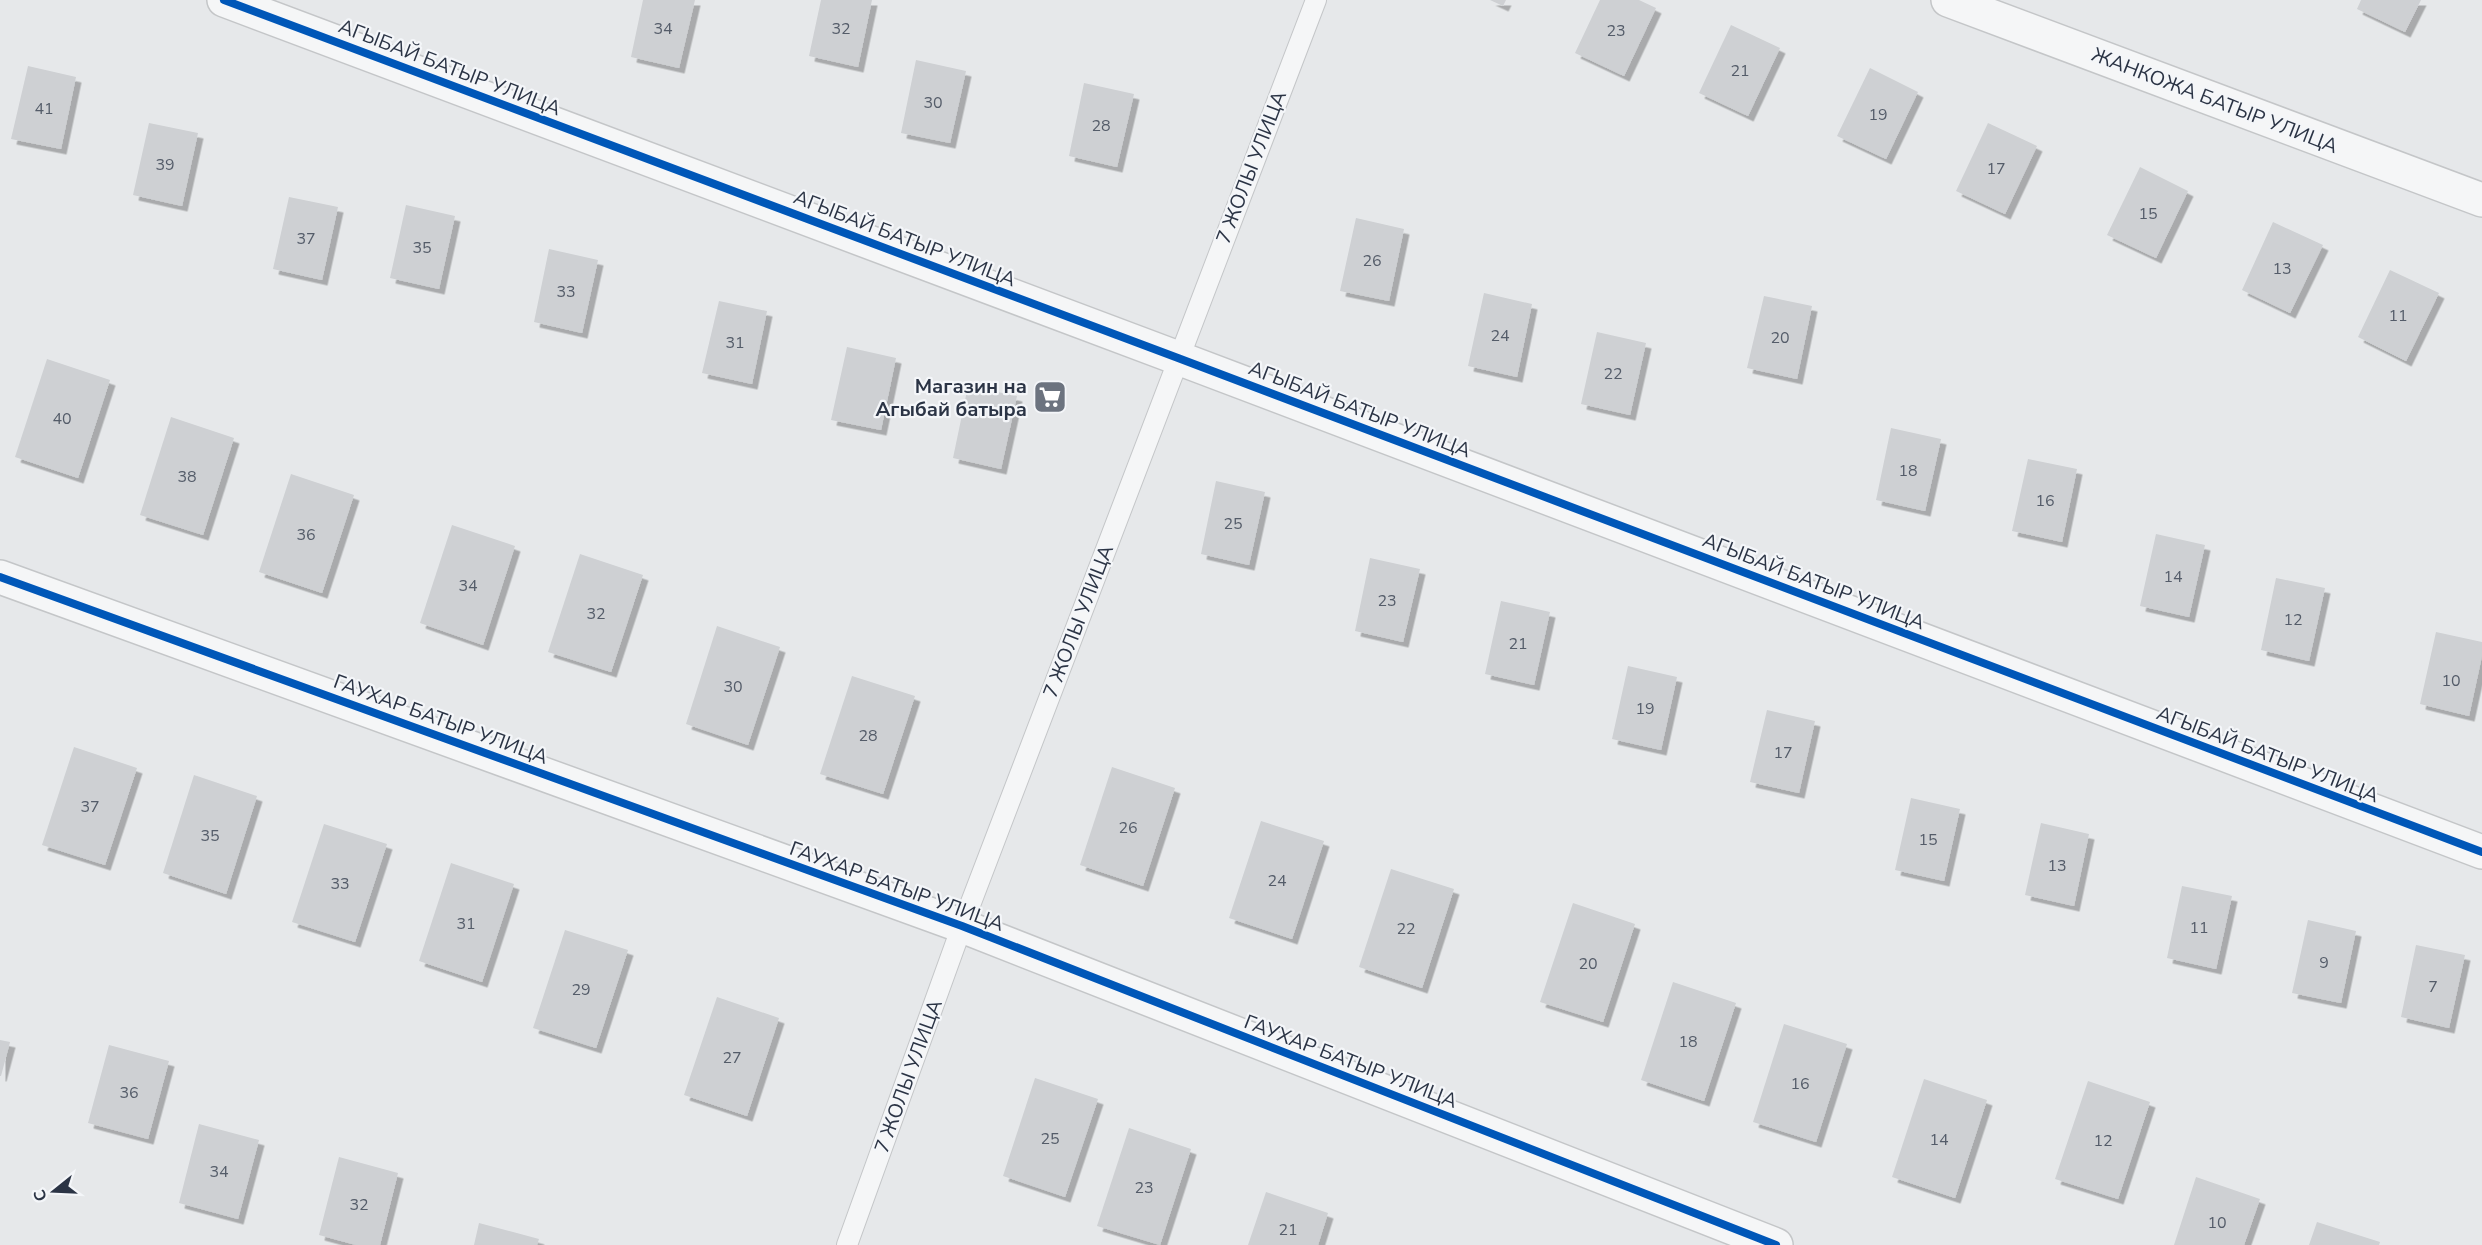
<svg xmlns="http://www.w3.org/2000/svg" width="2482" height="1245" viewBox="0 0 2482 1245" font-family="'Nunito Sans',sans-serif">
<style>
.building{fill:#ced0d3;filter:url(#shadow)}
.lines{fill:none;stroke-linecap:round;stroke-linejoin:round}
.service-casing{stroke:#c4c6c8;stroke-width:22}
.minor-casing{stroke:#c4c6c8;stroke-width:36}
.service{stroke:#f5f6f7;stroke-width:20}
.minor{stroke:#f5f6f7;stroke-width:33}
.cycleway-casing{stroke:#f4f6f9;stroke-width:11}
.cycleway{stroke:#0057b8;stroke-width:8}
.labels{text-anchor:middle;stroke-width:4.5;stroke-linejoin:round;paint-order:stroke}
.number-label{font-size:16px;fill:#545c69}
.street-label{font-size:20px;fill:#2b3445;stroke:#f4f6f9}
.poi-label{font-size:20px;font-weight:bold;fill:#2b3445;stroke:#f4f6f9;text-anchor:end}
</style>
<defs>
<filter id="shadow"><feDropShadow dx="5.5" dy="5.5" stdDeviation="0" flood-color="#0004"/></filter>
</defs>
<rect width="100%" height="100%" fill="#e6e8ea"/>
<!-- building -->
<g class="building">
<path d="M643,0H695L679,68L631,57Z"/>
<path d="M821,0H872L858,67L809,56Z"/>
<path d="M1490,0H1506L1503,6Z"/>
<path d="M1600,0H1639L1656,8L1624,76L1575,53Z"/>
<path d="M2361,0H2421L2405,32L2357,9Z"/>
<path d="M1731,25L1780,48L1748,116L1699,93Z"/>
<path d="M916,60L966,71L950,143L901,133Z"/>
<path d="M28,66L76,77L61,149L11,139Z"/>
<path d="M1870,68L1918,92L1886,159L1837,136Z"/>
<path d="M1084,83L1134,94L1117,167L1069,156Z"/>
<path d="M149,123L198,133L182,206L133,195Z"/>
<path d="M1988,123L2037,146L2005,214L1956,191Z"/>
<path d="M2140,167L2188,191L2156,258L2107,235Z"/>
<path d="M289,197L338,207L322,280L273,269Z"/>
<path d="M406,205L455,216L439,289L390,278Z"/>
<path d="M1356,218L1404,229L1389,301L1340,291Z"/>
<path d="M2273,222L2323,245L2290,313L2242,290Z"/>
<path d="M549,249L598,260L582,333L534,322Z"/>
<path d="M2390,270L2439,293L2406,361L2358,337Z"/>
<path d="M1484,293L1532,304L1517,377L1468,366Z"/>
<path d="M1764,296L1812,306L1797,379L1747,368Z"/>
<path d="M719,301L767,311L752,384L702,373Z"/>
<path d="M1597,332L1646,343L1630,415L1581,404Z"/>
<path d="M847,347L896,358L881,430L831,420Z"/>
<path d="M47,359L110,380L78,478L15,457Z"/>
<path d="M968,386L1017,396L1001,469L953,458Z"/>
<path d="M171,417L234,438L203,535L140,515Z"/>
<path d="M1891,428L1941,439L1925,511L1876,500Z"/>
<path d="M2028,459L2077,469L2062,542L2012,531Z"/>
<path d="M291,474L354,495L322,593L259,572Z"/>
<path d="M1216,481L1265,492L1249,565L1201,554Z"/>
<path d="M452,525L515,546L483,645L420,623Z"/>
<path d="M2156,534L2205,545L2189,617L2140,606Z"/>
<path d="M580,554L643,575L611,672L548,652Z"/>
<path d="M1370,558L1420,569L1403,642L1355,631Z"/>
<path d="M2276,578L2325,588L2309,661L2261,650Z"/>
<path d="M1501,601L1550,612L1534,685L1485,674Z"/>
<path d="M717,626L780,647L748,745L686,724Z"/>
<path d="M2436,632L2482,642V656L2469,716L2420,704Z"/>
<path d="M1628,666L1677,677L1661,750L1612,739Z"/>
<path d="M852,676L915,696L883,794L820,774Z"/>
<path d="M1767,710L1815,721L1799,793L1750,782Z"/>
<path d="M74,747L137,768L105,865L42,845Z"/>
<path d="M1112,767L1175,788L1143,886L1080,865Z"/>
<path d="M194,775L257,796L226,894L163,873Z"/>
<path d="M1911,798L1960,809L1944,881L1895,870Z"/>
<path d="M1261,821L1324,841L1292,939L1229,918Z"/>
<path d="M2041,823L2089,834L2074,906L2025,895Z"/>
<path d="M324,824L387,844L355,942L292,922Z"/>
<path d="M451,863L514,884L482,982L419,961Z"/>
<path d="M1391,869L1454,889L1422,988L1359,967Z"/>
<path d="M2182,886L2232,896L2216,969L2167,958Z"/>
<path d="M1573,903L1635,924L1603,1022L1540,1002Z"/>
<path d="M2308,920L2356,931L2341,1003L2292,993Z"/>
<path d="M565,930L628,950L596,1048L533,1028Z"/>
<path d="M2416,945L2465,955L2449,1028L2401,1017Z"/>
<path d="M1673,982L1736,1003L1704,1101L1641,1080Z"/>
<path d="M717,997L779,1018L747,1116L684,1095Z"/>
<path d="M1784,1024L1847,1044L1816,1142L1753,1122Z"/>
<path d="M0,1040L10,1042L1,1076H0Z"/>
<path d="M109,1045L169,1061L148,1139L88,1123Z"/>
<path d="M1035,1078L1098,1099L1065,1197L1003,1176Z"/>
<path d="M1924,1079L1987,1100L1955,1198L1892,1177Z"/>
<path d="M2088,1081L2150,1102L2118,1199L2055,1179Z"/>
<path d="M199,1124L259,1140L238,1219L179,1203Z"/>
<path d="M1129,1128L1191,1149L1160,1245L1097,1226Z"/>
<path d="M339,1157L398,1173L380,1245H356L319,1235Z"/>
<path d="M2196,1177L2260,1199L2244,1245H2174Z"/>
<path d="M1266,1192L1328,1213L1318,1245H1248Z"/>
<path d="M2317,1222L2380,1242L2379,1245H2309Z"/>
<path d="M479,1223L539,1239L537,1245H474Z"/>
</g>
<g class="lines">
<defs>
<path id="service" d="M847,1245L962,926L1316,0"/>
<g id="minor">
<path d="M224,0L1178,358L2482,852"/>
<path d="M1948,0L2482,200"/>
<path d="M0,577L962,926L1776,1245"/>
</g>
</defs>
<!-- service casing -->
<use href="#service" class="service-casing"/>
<!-- minor casing -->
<use href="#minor" class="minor-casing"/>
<!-- service -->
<use href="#service" class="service"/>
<!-- minor -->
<use href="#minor" class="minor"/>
<defs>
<g id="cycleway">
<path d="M224,0L1178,358L2482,852"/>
<path d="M0,577L962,926L1776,1245"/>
</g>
</defs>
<!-- cycleway casing -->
<use href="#cycleway" class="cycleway-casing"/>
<!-- cycleway -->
<use href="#cycleway" class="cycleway"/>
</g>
<!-- icons -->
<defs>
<symbol id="supermarket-square" viewBox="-11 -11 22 22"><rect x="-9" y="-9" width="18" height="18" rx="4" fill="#6c737f" stroke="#f4f6f9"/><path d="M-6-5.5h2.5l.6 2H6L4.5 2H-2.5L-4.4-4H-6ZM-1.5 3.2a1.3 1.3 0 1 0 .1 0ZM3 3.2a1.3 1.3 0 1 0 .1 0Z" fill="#fff"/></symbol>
</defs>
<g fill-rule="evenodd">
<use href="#supermarket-square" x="1031" y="378" width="38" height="38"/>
</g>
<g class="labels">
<!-- number labels -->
<g class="number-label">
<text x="663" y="34">34</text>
<text x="841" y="34">32</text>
<text x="1616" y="36">23</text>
<text x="1740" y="76">21</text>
<text x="933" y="108">30</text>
<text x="44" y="114">41</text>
<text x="1878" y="120">19</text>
<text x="1101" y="131">28</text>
<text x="165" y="170">39</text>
<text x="1996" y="174">17</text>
<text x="2148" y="219">15</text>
<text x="306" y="244">37</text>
<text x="422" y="253">35</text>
<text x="1372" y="266">26</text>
<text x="2282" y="274">13</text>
<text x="566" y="297">33</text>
<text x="2398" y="321">11</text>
<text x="1500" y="341">24</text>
<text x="1780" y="343">20</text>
<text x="735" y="348">31</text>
<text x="1613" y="379">22</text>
<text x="62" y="424">40</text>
<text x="1908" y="476">18</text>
<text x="187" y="482">38</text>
<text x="2045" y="506">16</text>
<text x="1233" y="529">25</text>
<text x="306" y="540">36</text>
<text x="2173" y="582">14</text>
<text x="468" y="591">34</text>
<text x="1387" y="606">23</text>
<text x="596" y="619">32</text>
<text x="2293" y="625">12</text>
<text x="1518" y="649">21</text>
<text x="2451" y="686">10</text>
<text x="733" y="692">30</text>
<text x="1645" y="714">19</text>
<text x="868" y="741">28</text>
<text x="1783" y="758">17</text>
<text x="90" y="812">37</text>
<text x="1128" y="833">26</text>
<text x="210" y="841">35</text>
<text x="1928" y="845">15</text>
<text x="2057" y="871">13</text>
<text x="1277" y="886">24</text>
<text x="340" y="889">33</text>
<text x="466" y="929">31</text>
<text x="2199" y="933">11</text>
<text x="1406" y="934">22</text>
<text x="2324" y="968">9</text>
<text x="1588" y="969">20</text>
<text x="2433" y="992">7</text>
<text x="581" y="995">29</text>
<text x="1688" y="1047">18</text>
<text x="732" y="1063">27</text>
<text x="1800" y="1089">16</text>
<text x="129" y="1098">36</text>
<text x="1050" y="1144">25</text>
<text x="1939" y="1145">14</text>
<text x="2103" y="1146">12</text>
<text x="219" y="1177">34</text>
<text x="1144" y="1193">23</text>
<text x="359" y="1210">32</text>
<text x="2217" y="1228">10</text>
<text x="1288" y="1235">21</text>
</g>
<!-- street labels -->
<g class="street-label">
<text transform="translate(450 67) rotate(21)" y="7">АГЫБАЙ БАТЫР УЛИЦА</text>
<text transform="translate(2215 100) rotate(21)" y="7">ЖАНКОЖА БАТЫР УЛИЦА</text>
<text transform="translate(1251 167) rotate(-69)" y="7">7 ЖОЛЫ УЛИЦА</text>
<text transform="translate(905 238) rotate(21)" y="7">АГЫБАЙ БАТЫР УЛИЦА</text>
<text transform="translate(1360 409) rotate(21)" y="7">АГЫБАЙ БАТЫР УЛИЦА</text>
<text transform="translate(1814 581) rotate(21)" y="7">АГЫБАЙ БАТЫР УЛИЦА</text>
<text transform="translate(1078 621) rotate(-69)" y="7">7 ЖОЛЫ УЛИЦА</text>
<text transform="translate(441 719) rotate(20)" y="7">ГАУХАР БАТЫР УЛИЦА</text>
<text transform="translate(2268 754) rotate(21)" y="7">АГЫБАЙ БАТЫР УЛИЦА</text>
<text transform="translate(897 886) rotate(20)" y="7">ГАУХАР БАТЫР УЛИЦА</text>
<text transform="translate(1351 1061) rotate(21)" y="7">ГАУХАР БАТЫР УЛИЦА</text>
<text transform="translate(908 1076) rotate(-70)" y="7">7 ЖОЛЫ УЛИЦА</text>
</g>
<!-- poi labels -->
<g class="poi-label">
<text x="1027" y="393">Магазин на<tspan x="1027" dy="23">Агыбай батыра</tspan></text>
</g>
</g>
<!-- north arrow -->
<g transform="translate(54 1191) rotate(252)" stroke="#f4f6f9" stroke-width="4.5" paint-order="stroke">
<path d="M0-4.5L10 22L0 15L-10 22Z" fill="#2b3445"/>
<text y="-9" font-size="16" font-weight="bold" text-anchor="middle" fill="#2b3445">С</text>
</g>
</svg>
